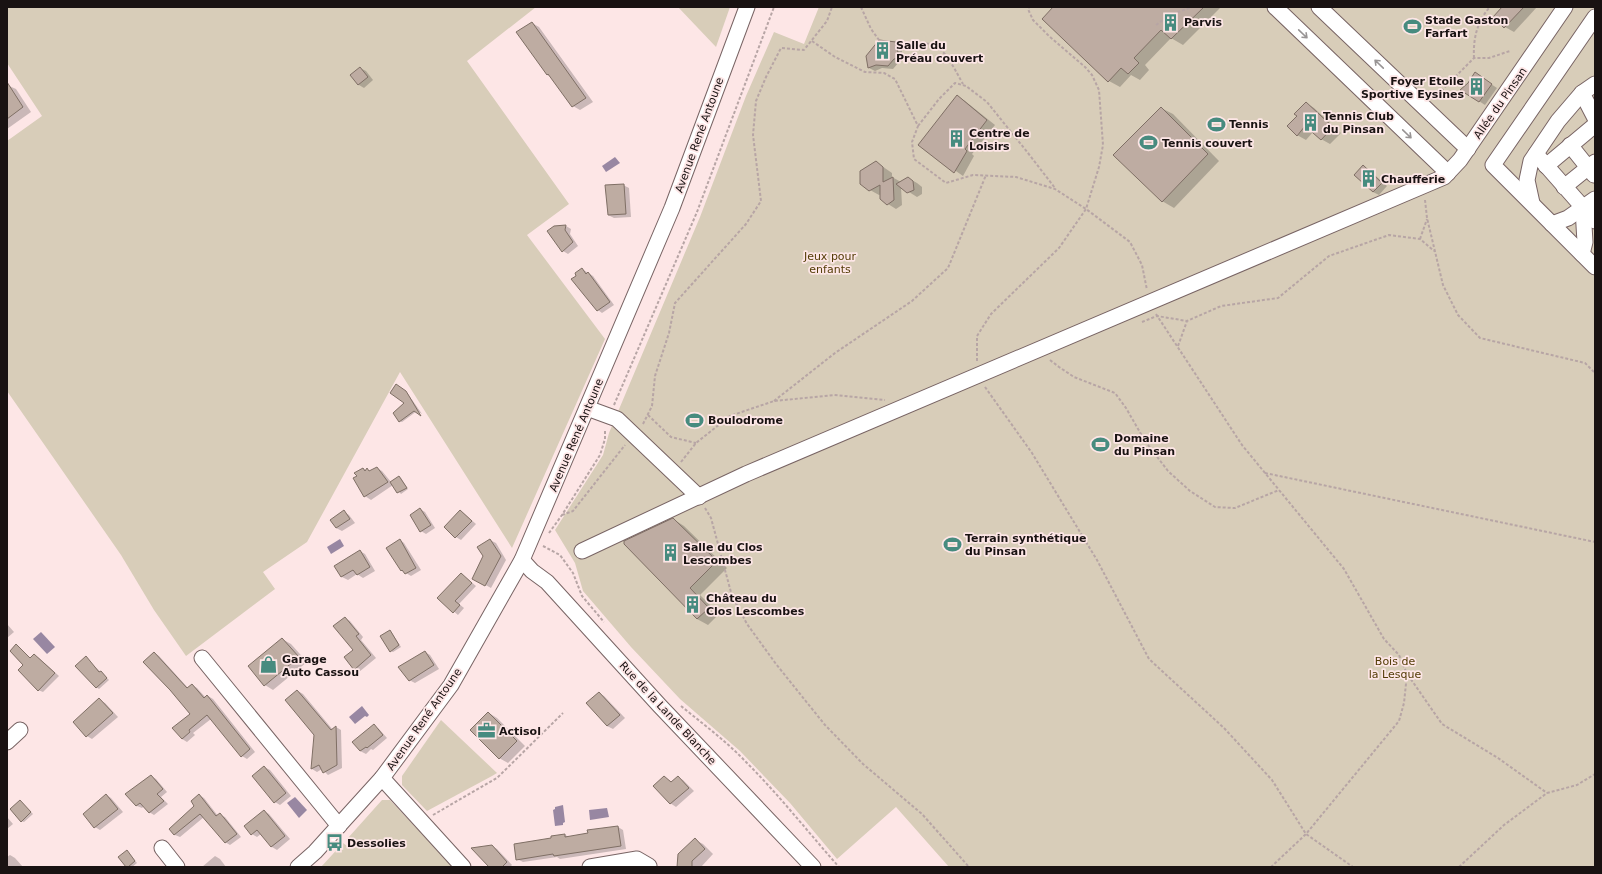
<svg xmlns="http://www.w3.org/2000/svg" width="1602" height="874" viewBox="0 0 1602 874" font-family="'DejaVu Sans',sans-serif">
<style>
.green{fill:#d8cdb9}
.water{fill:#9887a2}
.shadow{fill:#0003}
.building{fill:#beaca2;stroke:#7f6f65}
.lines{fill:none;stroke-linecap:round;stroke-linejoin:round}
.minor-casing{stroke:#786464;stroke-width:17}
.path{stroke:#b7a5a5;stroke-width:2;stroke-dasharray:3 2;stroke-linecap:butt}
.minor{stroke:#fff;stroke-width:15}
.oneway{stroke:#989494}
.labels{text-anchor:middle;stroke-width:3.5;stroke-linejoin:round;paint-order:stroke}
.poi-label{font-size:11px;font-weight:bold;fill:#191212;stroke:#fde6e6;text-anchor:start}
.street-label{font-size:11px;fill:#191212;stroke:#fde6e6}
.park-label{font-size:11px;fill:#533c06;stroke:#fde6e6}
</style>
<rect width="100%" height="100%" fill="#fde6e6"/>
<!-- green -->
<g class="green">
<path d="M7,7H536L467,61L569,204L527,235L605,339L512,548L400,372L307,542L263,572L275,589L186,656L154,610L121,555L7,391V141L42,116L7,63Z"/>
<path d="M678,7H730L716,47Z"/>
<path d="M819,7H1595V867H949L896,807L837,859L790,803L740,751L680,699L631,647L583,591L575,563L555,530L603,455L609,433L700,217L746,96L774,32L804,44Z"/>
<path d="M441,720L497,773L492,776L427,811L402,785V776Z"/>
<path d="M382,800H390L453,867H321L343,843L347,846L351,841L348,838Z"/>
</g>
<!-- water -->
<g class="water">
<path d="M615,157L620,163L606,172L602,166Z"/>
<path d="M340,539L344,546L331,554L327,547Z"/>
<path d="M41,632L55,647L47,654L33,639Z"/>
<path d="M362,706L369,715L367,717L365,716L355,724L349,717Z"/>
<path d="M295,797L307,810L299,818L287,803Z"/>
<path d="M563,805L565,822L563,823V825L555,826L553,810L555,809V807Z"/>
<path d="M607,808L609,817L590,820L589,810Z"/>
</g>
<!-- shadow -->
<g class="shadow">
<path d="M1055,7H1221L1183,45L1171,38L1145,65L1149,70L1140,80L1131,75L1120,87L1109,81Z"/>
<path d="M1504,7H1537L1514,32L1505,27L1494,17Z"/>
<path d="M532,23L539,27L593,102L580,110L573,106L551,77L547,75L518,32Z"/>
<path d="M895,43L901,47L904,60L899,62L893,69L882,68L875,71L869,68L867,56Z"/>
<path d="M360,68L366,71L373,80L364,88L359,85L351,75Z"/>
<path d="M1480,77L1497,88L1485,105L1462,90Z"/>
<path d="M7,85L16,89L31,112L7,129Z"/>
<path d="M957,96L965,101L995,125L972,154L974,156L963,176L919,145Z"/>
<path d="M1306,103L1314,108L1341,133L1330,144L1321,139L1313,132L1306,140L1297,135L1298,116Z"/>
<path d="M1161,108L1173,114L1219,161L1174,208L1162,201Z"/>
<path d="M876,162L892,173V177L901,182L908,178L917,183L922,187V194L917,197L901,187L902,205L896,209L888,204L881,194L879,195L870,190Z"/>
<path d="M1363,166L1368,169L1387,186L1379,195L1373,192Z"/>
<path d="M623,185L629,188L631,217L614,218L608,215Z"/>
<path d="M566,226L571,229L570,234L578,246L568,254L563,251L555,227Z"/>
<path d="M582,269L593,276L614,305L602,313L598,310L577,276Z"/>
<path d="M399,387L408,394L422,414L417,411L402,422L399,421L405,403Z"/>
<path d="M377,468L382,471L391,482L399,477L401,478L408,489L401,494L393,485L371,500L365,496L355,479L358,476L363,469L371,472Z"/>
<path d="M420,509L425,512L435,528L426,534L421,531Z"/>
<path d="M461,511L476,524L461,540L456,537Z"/>
<path d="M344,512L349,515L355,523L342,531L336,528Z"/>
<path d="M673,519L684,526L727,568L700,595L719,614L708,625L697,619Z"/>
<path d="M400,540L404,543L421,570L411,576L401,570Z"/>
<path d="M490,540L496,543L506,560L491,588L473,578L484,556Z"/>
<path d="M360,551L365,554L375,571L363,578L357,574L348,580L342,577L335,567Z"/>
<path d="M465,577L476,586L459,604L464,608L458,615L438,598Z"/>
<path d="M345,618L350,621L363,637L361,640L376,658L359,672L354,669V651Z"/>
<path d="M7,624L14,632L7,638Z"/>
<path d="M390,631L392,633L401,647L393,652L391,651Z"/>
<path d="M282,639L291,644L307,662L273,690L265,685Z"/>
<path d="M16,646L31,659L34,655L39,658L59,676L43,692L38,690Z"/>
<path d="M425,652L430,655L439,669L415,683L409,680Z"/>
<path d="M155,653L159,656L188,688L192,685L197,688L206,698L208,696L213,699L255,752L247,759L242,756L211,719L193,733L195,735L187,742L182,739L191,714Z"/>
<path d="M86,658L109,680L99,689L96,687Z"/>
<path d="M298,691L303,694L333,730L336,727L341,730L342,768L328,775L322,769L317,772L312,769L315,735Z"/>
<path d="M599,693L604,696L625,718L613,729L607,726Z"/>
<path d="M99,700L105,703L118,717L92,739L87,736L74,722Z"/>
<path d="M489,713L497,718L525,746L508,763L499,758Z"/>
<path d="M374,726L379,729L387,738L373,750L371,749L366,754L360,751Z"/>
<path d="M264,767L270,770L291,796L280,805L275,802Z"/>
<path d="M151,776L156,779L167,792L161,797L168,804L154,815L149,812L144,806L142,808L137,806L126,794Z"/>
<path d="M664,777L672,782L678,777L683,780L694,791L676,807L670,803Z"/>
<path d="M106,795L111,798L123,812L100,830L95,827L84,814Z"/>
<path d="M199,795L204,798L218,816L220,815L225,817L241,837L230,845L225,842L204,817L180,837L175,835L170,829L196,806Z"/>
<path d="M20,801L33,814L24,822L21,821Z"/>
<path d="M264,811L269,814L290,839L277,850L272,847L261,834L257,837L252,834Z"/>
<path d="M7,817L13,824L7,829Z"/>
<path d="M618,827L623,830L626,849L560,859L557,857L523,862L517,859L552,839L565,835L569,837Z"/>
<path d="M695,840L703,844L713,854L701,867H678Z"/>
<path d="M492,846L497,849L512,865L510,867H490Z"/>
<path d="M127,851L137,863L132,867H127Z"/>
<path d="M10,855L15,858L23,867H7V857Z"/>
<path d="M215,856L220,859L226,867H202Z"/>
</g>
<!-- building -->
<g class="building">
<path d="M1053,7H1204L1171,39L1161,30L1134,58L1139,63L1128,74L1121,68L1108,82L1042,19Z"/>
<path d="M1502,7H1524L1504,28L1493,17Z"/>
<path d="M532,22L586,98L572,107L548,74L547,75L516,32Z"/>
<path d="M879,40L896,42L899,58L894,59L888,66L876,65L868,68L866,56Z"/>
<path d="M360,67L368,77L358,85L350,75Z"/>
<path d="M1475,72L1492,84L1479,102L1460,90L1468,83Z"/>
<path d="M7,82L23,107L7,119Z"/>
<path d="M957,95L987,120L965,149L967,151L954,173L918,145Z"/>
<path d="M1306,102L1333,127L1321,140L1305,126L1297,136L1287,126L1297,116L1294,114Z"/>
<path d="M1161,107L1208,154L1162,202L1113,155Z"/>
<path d="M876,161L883,167V182L893,177L894,200L887,205L880,199V185L869,191L860,184V171Z"/>
<path d="M1363,165L1382,183L1373,192L1354,175Z"/>
<path d="M908,177L913,181L914,190L907,193L896,184Z"/>
<path d="M624,184L626,214L608,215L605,185Z"/>
<path d="M566,225L565,230L573,242L562,252L547,231L554,226Z"/>
<path d="M582,268L586,274L588,272L610,302L597,311L571,279L576,276L575,273Z"/>
<path d="M396,384L406,391L421,416L414,411L399,422L393,413L404,403L390,393Z"/>
<path d="M377,467L388,482L364,497L353,478L357,476L354,473L363,468L365,471L367,468L369,471Z"/>
<path d="M399,476L407,488L397,493L390,482Z"/>
<path d="M420,508L431,525L420,532L410,515Z"/>
<path d="M344,510L350,519L336,528L330,520Z"/>
<path d="M460,510L472,521L455,538L444,527Z"/>
<path d="M673,518L717,561L690,588L709,608L697,619L624,544V541Z"/>
<path d="M400,539L416,568L405,574L402,570L401,571L386,548Z"/>
<path d="M490,539L501,556L485,586L472,579L483,556L477,547Z"/>
<path d="M360,550L370,567L357,575L353,570L341,577L334,566Z"/>
<path d="M461,573L472,583L455,601L460,605L453,613L437,598Z"/>
<path d="M345,617L359,634L356,636L371,655L354,670L344,657L353,650L333,626Z"/>
<path d="M390,630L399,645L390,652L380,636Z"/>
<path d="M282,638L299,657L264,686L248,666Z"/>
<path d="M16,644L30,658L34,654L55,673L38,691L18,670L23,665L10,651Z"/>
<path d="M425,651L434,665L409,681L398,667Z"/>
<path d="M154,652L187,688L192,684L204,698L207,695L250,749L241,757L207,715L189,730L190,732L182,739L172,728L190,714L170,690L143,662Z"/>
<path d="M86,656L99,672L101,671L107,678L96,688L75,666Z"/>
<path d="M297,690L331,730L336,726L337,765L323,773L319,765L311,769L314,735L285,700Z"/>
<path d="M599,692L620,715L607,726L586,703Z"/>
<path d="M99,698L113,713L86,737L73,722Z"/>
<path d="M488,712L517,741L499,759L470,730Z"/>
<path d="M374,724L383,735L367,748L366,747L360,751L352,742Z"/>
<path d="M264,766L286,793L274,803L252,776Z"/>
<path d="M151,775L163,789L157,794L164,801L149,813L140,803L136,806L125,794Z"/>
<path d="M664,776L671,782L678,776L689,788L670,804L653,786Z"/>
<path d="M106,794L118,809L94,828L83,814Z"/>
<path d="M199,794L216,816L220,813L237,834L225,843L200,814L174,835L169,829L194,806L191,801Z"/>
<path d="M20,800L31,812L21,822L10,809Z"/>
<path d="M264,810L285,836L271,847L257,830L251,835L244,826Z"/>
<path d="M618,826L621,846L554,856L553,854L516,860L514,844L551,838V836L565,834V837L588,833L587,830Z"/>
<path d="M695,838L705,849L692,861V867H677L678,854Z"/>
<path d="M492,845L507,862L502,867H489L471,848Z"/>
<path d="M127,850L135,861L128,867H126L118,857Z"/>
</g>
<g class="lines">
<defs>
<g id="minor">
<path d="M1275,7L1448,173"/>
<path d="M1319,7L1468,149"/>
<path d="M1595,17L1493,165L1595,267"/>
<path d="M1582,93L1595,118"/>
<path d="M1570,145L1594,175"/>
<path d="M1536,154L1595,221"/>
<path d="M1546,166L1595,125"/>
<path d="M1564,187L1595,162"/>
<path d="M1532,203L1527,180L1531,161L1558,121L1582,93L1595,84"/>
<path d="M1552,224L1568,218L1595,199"/>
<path d="M1582,254L1585,242L1583,209"/>
<path d="M587,408L617,419L699,497"/>
<path d="M582,551L746,474L1444,177L1460,160L1565,7"/>
<path d="M522,560L532,571L547,582L659,705L813,867"/>
<path d="M202,658L339,826"/>
<path d="M7,742L20,730"/>
<path d="M382,778L463,867"/>
<path d="M162,848L177,867"/>
<path d="M298,867L315,852L382,778L451,685L522,560L672,208L747,7"/>
<path d="M590,867L637,859L649,866"/>
</g>
</defs>
<!-- minor casing -->
<use href="#minor" class="minor-casing"/>
<!-- path -->
<g class="path">
<path d="M861,7L871,29L879,40"/>
<path d="M1156,25L1170,15L1192,7"/>
<path d="M812,41L835,57L865,72L884,73L895,79L918,126L912,142L914,159L946,183L973,175L1016,177L1055,189L1086,209L1130,242L1142,265L1147,290"/>
<path d="M896,47C908,45 922,41 933,45C946,49 957,74 963,84"/>
<path d="M1474,58C1473,39 1477,21 1490,7"/>
<path d="M1434,98L1474,58H1489L1510,51"/>
<path d="M918,126L939,99L955,83L966,86L987,102L1028,153L1055,188"/>
<path d="M1425,200L1427,218L1443,285L1458,315L1480,338L1585,363L1595,373"/>
<path d="M1420,239L1427,219"/>
<path d="M1156,314L1242,445L1344,569L1384,639L1399,655L1407,674L1404,703L1399,721L1306,834L1271,867"/>
<path d="M1142,322L1157,316L1187,321"/>
<path d="M1178,346L1187,321L1221,306L1278,298L1329,256L1389,235L1420,239L1434,251"/>
<path d="M1050,360L1059,367L1074,377L1115,393L1126,408L1145,441L1168,471L1190,491L1215,507L1235,508L1279,490"/>
<path d="M977,361V336L991,314L1059,248L1086,209L1099,167L1103,145L1099,90L1092,75L1085,67L1049,36L1033,20L1028,9L1029,7"/>
<path d="M985,387L1032,453L1097,560L1149,659L1224,728L1272,780L1306,834L1353,867"/>
<path d="M774,401L835,353L912,301L948,268L986,175"/>
<path d="M614,405L697,212L774,7"/>
<path d="M648,415L671,437L696,443"/>
<path d="M643,424L652,406L655,376L669,333L675,303L746,224L761,201L753,135L756,101L766,77L781,48L804,50L827,21L832,7"/>
<path d="M681,462L696,443L730,416L774,401L834,395L885,400"/>
<path d="M1265,473L1595,542"/>
<path d="M705,508L711,518L732,596L747,624L776,664L825,725L863,764L922,814L969,867"/>
<path d="M562,515L573,511L625,445"/>
<path d="M549,533L562,515L600,455L605,439V429"/>
<path d="M543,546L560,555L573,573L582,596L604,622"/>
<path d="M1408,675L1442,724L1498,758L1547,793"/>
<path d="M681,706C703,724 726,741 746,762C779,795 808,832 839,867"/>
<path d="M433,815L497,778L563,713"/>
<path d="M1459,867L1504,825L1547,793L1577,785L1595,774"/>
</g>
<!-- minor -->
<use href="#minor" class="minor"/>
</g>
<!-- one-way arrows -->
<defs><path id="oneway-shaft" d="M-6 0H5M1.5-3L5.5 0L1.5 3" fill="none" stroke-width="1.6" stroke-linecap="round" stroke-linejoin="round"/></defs>
<g class="oneway">
<use href="#oneway-shaft" transform="translate(1303 34) rotate(44)"/>
<use href="#oneway-shaft" transform="translate(1379 64) rotate(-136)"/>
<use href="#oneway-shaft" transform="translate(1407 134) rotate(44)"/>
</g>
<!-- icons -->
<defs>
<symbol id="building-bare" viewBox="-9 -9 18 18"><path d="M-4-6H4V6H1V3H-1V6H-4ZM-2.5-4.3h1.7v1.8h-1.7ZM.8-4.3h1.7v1.8H.8ZM-2.5-1h1.7V.8h-1.7ZM.8-1h1.7V.8H.8Z" fill="#478b7f" stroke="#fde6e6" stroke-width="2.5" paint-order="stroke"/></symbol>
<symbol id="stadium-bare" viewBox="-9 -9 18 18"><path d="M0-5a6.5 5 0 1 0 0 10a6.5 5 0 1 0 0-10ZM-3.5-1.8h7v3.6h-7Z" fill="#478b7f" stroke="#fde6e6" stroke-width="2.5" paint-order="stroke"/></symbol>
<symbol id="shop-bare" viewBox="-9 -9 18 18"><path d="M-5-2.5h2.3a2.7 3.5 0 0 1 5.4 0H5L5.5 6h-11ZM-1.5-2.5h3a1.5 2.3 0 0 0-3 0Z" fill="#478b7f" stroke="#fde6e6" stroke-width="2.5" paint-order="stroke"/></symbol>
<symbol id="office-bare" viewBox="-9 -9 18 18"><path d="M-6-3h4V-5.5h4V-3h4V5H-6ZM-1-4.5V-3h2v-1.5ZM-6 0V1H6V0Z" fill="#478b7f" stroke="#fde6e6" stroke-width="2.5" paint-order="stroke"/></symbol>
<symbol id="bus-bare" viewBox="-9 -9 18 18"><path d="M-5-6H5V4H4V6H2V4H-2V6H-4V4H-5ZM-3.5-4V0h7V-4ZM-3.5 1.2v1.5H-2V1.2ZM2 1.2v1.5H3.5V1.2Z" fill="#478b7f" stroke="#fde6e6" stroke-width="2.5" paint-order="stroke"/></symbol>
</defs>
<g fill-rule="evenodd">
<use href="#building-bare" x="1158" y="10" width="25" height="25"/>
<use href="#stadium-bare" x="1400" y="14" width="25" height="25"/>
<use href="#building-bare" x="870" y="38" width="25" height="25"/>
<use href="#building-bare" x="1464" y="74" width="25" height="25"/>
<use href="#building-bare" x="1298" y="110" width="25" height="25"/>
<use href="#stadium-bare" x="1204" y="112" width="25" height="25"/>
<use href="#building-bare" x="944" y="126" width="25" height="25"/>
<use href="#stadium-bare" x="1136" y="130" width="25" height="25"/>
<use href="#building-bare" x="1356" y="166" width="25" height="25"/>
<use href="#stadium-bare" x="682" y="408" width="25" height="25"/>
<use href="#stadium-bare" x="1088" y="432" width="25" height="25"/>
<use href="#stadium-bare" x="940" y="532" width="25" height="25"/>
<use href="#building-bare" x="658" y="540" width="25" height="25"/>
<use href="#building-bare" x="680" y="592" width="25" height="25"/>
<use href="#shop-bare" x="256" y="652" width="25" height="25"/>
<use href="#office-bare" x="474" y="718" width="25" height="25"/>
<use href="#bus-bare" x="322" y="830" width="25" height="25"/>
</g>
<g class="labels">
<!-- poi labels -->
<g class="poi-label">
<text x="1425" y="24">Stade Gaston<tspan x="1425" dy="13">Farfart</tspan></text>
<text x="1184" y="26">Parvis</text>
<text x="896" y="49">Salle du<tspan x="896" dy="13">Préau couvert</tspan></text>
<text x="1464" y="85" text-anchor="end">Foyer Etoile<tspan x="1464" dy="13">Sportive Eysines</tspan></text>
<text x="1323" y="120">Tennis Club<tspan x="1323" dy="13">du Pinsan</tspan></text>
<text x="1229" y="128">Tennis</text>
<text x="969" y="137">Centre de<tspan x="969" dy="13">Loisirs</tspan></text>
<text x="1162" y="147">Tennis couvert</text>
<text x="1381" y="183">Chaufferie</text>
<text x="708" y="424">Boulodrome</text>
<text x="1114" y="442">Domaine<tspan x="1114" dy="13">du Pinsan</tspan></text>
<text x="965" y="542">Terrain synthétique<tspan x="965" dy="13">du Pinsan</tspan></text>
<text x="683" y="551">Salle du Clos<tspan x="683" dy="13">Lescombes</tspan></text>
<text x="706" y="602">Château du<tspan x="706" dy="13">Clos Lescombes</tspan></text>
<text x="282" y="663">Garage<tspan x="282" dy="13">Auto Cassou</tspan></text>
<text x="499" y="735">Actisol</text>
<text x="347" y="847">Dessolies</text>
</g>
<!-- street labels -->
<g class="street-label">
<text transform="translate(1500 103) rotate(-55)" y="4">Allée du Pinsan</text>
<text transform="translate(699 135) rotate(-70)" y="4">Avenue René Antoune</text>
<text transform="translate(576 435) rotate(-67)" y="4">Avenue René Antoune</text>
<text transform="translate(668 713) rotate(47)" y="4">Rue de la Lande Blanche</text>
<text transform="translate(424 719) rotate(-55)" y="4">Avenue René Antoune</text>
</g>
<!-- park labels -->
<g class="park-label">
<text x="830" y="260">Jeux pour<tspan x="830" dy="13">enfants</tspan></text>
<text x="1395" y="665">Bois de<tspan x="1395" dy="13">la Lesque</tspan></text>
</g>
</g>
<!-- border -->
<rect width="1602" height="874" fill="none" stroke="#191212" stroke-width="16"/>
</svg>
